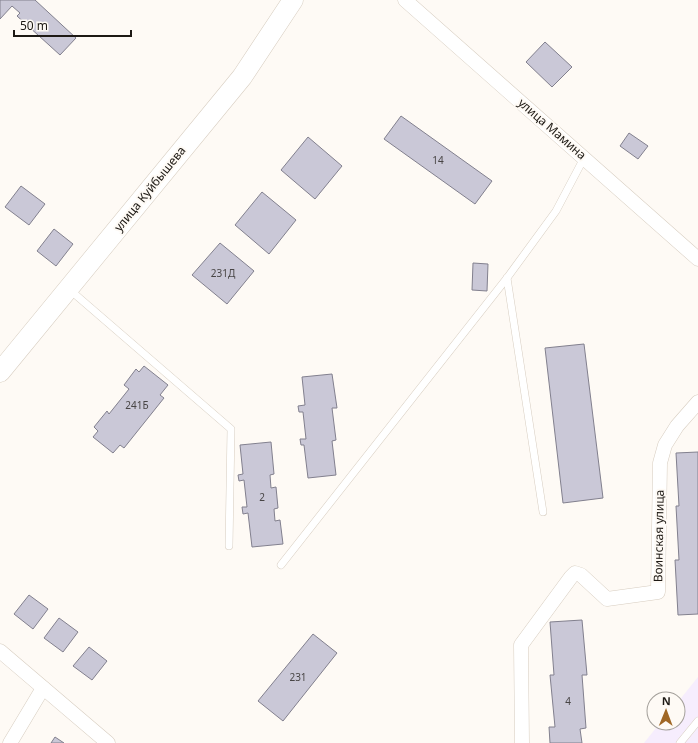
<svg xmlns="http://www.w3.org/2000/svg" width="698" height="743" viewBox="0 0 698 743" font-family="'Noto Sans',sans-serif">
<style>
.industrial{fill:#f6edfd}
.building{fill:#cac8d7;stroke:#82808e}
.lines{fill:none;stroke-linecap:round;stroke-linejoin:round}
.lane-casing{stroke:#d7cdc0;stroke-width:8}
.street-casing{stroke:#d7cdc0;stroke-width:15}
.secondary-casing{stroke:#d7cdc0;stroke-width:21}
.lane{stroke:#fff;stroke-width:7}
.street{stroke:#fff;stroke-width:14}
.secondary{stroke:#fff;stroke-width:20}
.labels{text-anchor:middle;stroke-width:4;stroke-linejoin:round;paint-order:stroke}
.number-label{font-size:10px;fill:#484545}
.street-label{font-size:12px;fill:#1d1914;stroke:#fefaf5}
</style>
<rect width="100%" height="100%" fill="#fefaf5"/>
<!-- industrial -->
<path class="industrial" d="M698,677V743H644L660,723H678V702Z"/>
<!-- building -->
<g class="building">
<path d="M0,0H35L76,38L60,55L17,16L20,13L12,6L0,19Z"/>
<path d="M545,42L572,67L552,87L526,62Z"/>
<path d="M401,116L492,181L475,204L384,139Z"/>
<path d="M629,133L648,146L638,159L620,146Z"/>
<path d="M308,137L342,166L315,199L281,170Z"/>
<path d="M21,186L45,204L29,225L5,207Z"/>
<path d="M262,192L296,220L269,254L235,225Z"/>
<path d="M54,229L73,244L56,266L37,251Z"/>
<path d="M220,243L254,271L227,304L192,275Z"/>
<path d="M473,263L488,264L487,291L472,290Z"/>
<path d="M584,344L603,498L563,503L545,348Z"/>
<path d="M144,366L168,385L160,395L164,398L124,448L120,445L113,453L93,437L98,431L94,427L107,411L109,414L129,389L124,385L136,369L139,372Z"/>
<path d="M332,374L337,408H332L336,440L332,441L336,475L308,478L304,445H301L300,439H306L303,412H299L298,406L305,405L302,377Z"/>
<path d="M271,442L274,474L270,475L271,488L276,487L278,508L274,509L275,521L280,520L283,544L252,547L248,513L243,514L242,507H247L244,480L239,481L238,475L243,474L240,445Z"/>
<path d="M698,452V614L678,615L675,560H679L676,506H679L676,453Z"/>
<path d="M29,595L48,609L33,629L14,614Z"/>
<path d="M59,618L78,632L63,652L44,638Z"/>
<path d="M582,620L587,675H582L586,728L580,729L582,743H550L549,727H555L550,675H554L550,622Z"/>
<path d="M313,634L337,653L283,721L258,701Z"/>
<path d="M89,647L107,661L92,680L73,666Z"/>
<path d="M55,737L64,743H51Z"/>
</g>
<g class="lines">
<defs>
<g id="lane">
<path d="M507,278L543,512"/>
<path d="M70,290L231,429L229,546"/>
<path d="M281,565L507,278L556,211L584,158"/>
<path d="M680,743L698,721"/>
</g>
<g id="street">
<path d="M405,0L698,259"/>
<path d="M0,651L108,743"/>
<path d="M10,743L43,688"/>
<path d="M522,743L521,645L571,577L575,573L581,575L607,599L658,592L660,463L665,445L677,426L698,402"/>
</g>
<path id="secondary" d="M0,372L242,77L293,0"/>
</defs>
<!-- lane casing -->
<use href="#lane" class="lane-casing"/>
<!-- street casing -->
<use href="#street" class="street-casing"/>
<!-- secondary casing -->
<use href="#secondary" class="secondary-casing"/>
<!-- lane -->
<use href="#lane" class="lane"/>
<!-- street -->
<use href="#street" class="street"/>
<!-- secondary -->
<use href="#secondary" class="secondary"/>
</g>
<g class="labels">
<!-- number labels -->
<g class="number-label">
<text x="438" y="164">14</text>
<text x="223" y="277">231Д</text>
<text x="137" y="409">241Б</text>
<text x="262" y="501">2</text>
<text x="298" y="681">231</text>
<text x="568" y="705">4</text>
</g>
<!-- street labels -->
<g class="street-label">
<text transform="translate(552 129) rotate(41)" y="4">улица Мамина</text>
<text transform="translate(150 189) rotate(-51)" y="4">улица Куйбышева</text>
<text transform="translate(659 536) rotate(-89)" y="4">Воинская улица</text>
</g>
</g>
<!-- north arrow -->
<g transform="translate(666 711) rotate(1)"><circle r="19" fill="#fefaf5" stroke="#a4a09b"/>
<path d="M0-3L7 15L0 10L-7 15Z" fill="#a06725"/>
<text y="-6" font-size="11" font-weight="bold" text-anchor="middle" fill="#1d1914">N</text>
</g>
<!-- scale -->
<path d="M14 30v6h117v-6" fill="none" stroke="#1d1914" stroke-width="2"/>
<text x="20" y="30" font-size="12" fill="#1d1914" stroke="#fefaf5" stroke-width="3" paint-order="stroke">50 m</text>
</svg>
